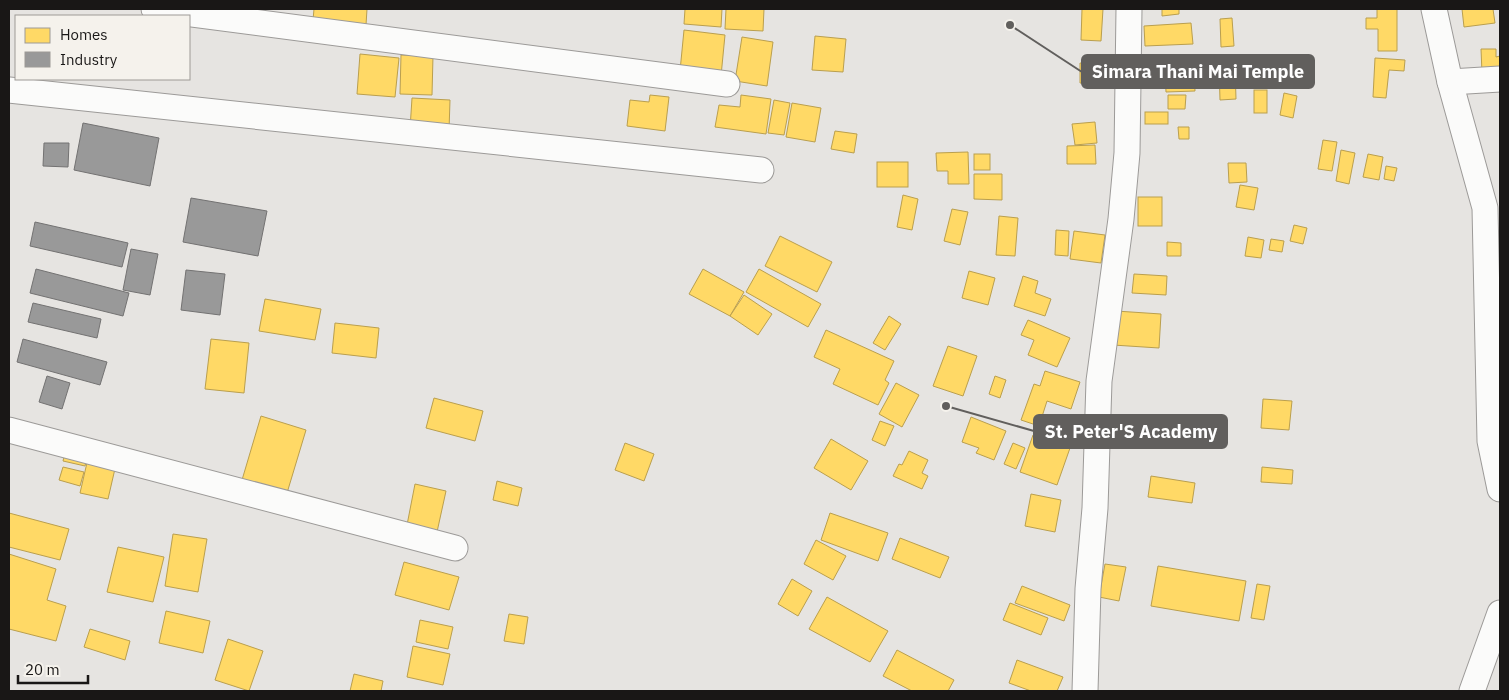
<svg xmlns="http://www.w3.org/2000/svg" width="1509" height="700" viewBox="0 0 1509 700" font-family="'IBM Plex Sans',sans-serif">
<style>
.homes{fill:#ffd966;stroke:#ba9f4e}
.industry{fill:#999;stroke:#737272}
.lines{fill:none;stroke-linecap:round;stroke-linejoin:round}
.minor-casing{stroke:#9c9a98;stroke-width:27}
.minor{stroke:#fbfbfa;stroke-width:25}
.leader{fill:none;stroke:#615f5d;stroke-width:2}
.callout-dot{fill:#615f5d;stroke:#f5f2ec;stroke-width:2}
.callout{fill:#615f5d;stroke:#615f5d;stroke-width:2}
.callout-label{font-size:18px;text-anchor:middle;font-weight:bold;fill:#fff}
</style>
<rect width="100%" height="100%" fill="#e6e4e1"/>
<!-- homes -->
<g class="homes">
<path d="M314,9H367L366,25L313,20Z"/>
<path d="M685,9H722L721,27L684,24Z"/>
<path d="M726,9H764L763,31L725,29Z"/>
<path d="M1082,9H1103L1101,41L1081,40Z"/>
<path d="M1162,9H1179V14L1162,16Z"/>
<path d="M1377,9H1397V51H1378V29H1366V18H1377Z"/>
<path d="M1462,9H1493L1495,23L1464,27Z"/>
<path d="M1232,18L1234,46L1221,47L1220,19Z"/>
<path d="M1191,23L1193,44L1145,46L1144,26Z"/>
<path d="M684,30L725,35L721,76L680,71Z"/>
<path d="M815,36L846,39L843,72L812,70Z"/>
<path d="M742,37L773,42L767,86L735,81Z"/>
<path d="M1481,49H1496V57L1500,56V72L1482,73Z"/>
<path d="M360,54L399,58L395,97L357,94Z"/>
<path d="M401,55L433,56L432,95L400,94Z"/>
<path d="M1375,58L1405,60L1404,71L1389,70L1386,98L1373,97Z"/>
<path d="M1080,63L1102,64L1101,84L1080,83Z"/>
<path d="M1219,66H1235L1236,99L1220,100Z"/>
<path d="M1194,68L1195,91L1166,92L1165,69Z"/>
<rect x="1254" y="90" width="13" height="23"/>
<path d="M1284,93L1297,96L1293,118L1280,115Z"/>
<path d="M650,95L669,97L665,131L627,126L630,100L649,102Z"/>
<path d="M741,95L771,99L766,134L715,127L719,105L740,107Z"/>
<path d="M1168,95H1186L1185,109H1168Z"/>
<path d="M412,98L450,100L449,131L410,129Z"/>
<path d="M774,100L790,103L784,135L768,133Z"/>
<path d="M792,103L821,108L815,142L786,137Z"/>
<rect x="1145" y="112" width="23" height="12"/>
<path d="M1095,122L1097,143L1075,145L1072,124Z"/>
<path d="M1178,127H1189V139H1179Z"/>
<path d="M835,131L857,134L854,153L831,149Z"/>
<path d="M1323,140L1337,142L1332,171L1318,169Z"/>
<path d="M1095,145L1096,164H1067V146Z"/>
<path d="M1341,150L1355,153L1349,184L1336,181Z"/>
<path d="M968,152L969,184H948V171H937L936,153Z"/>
<rect x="974" y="154" width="16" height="16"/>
<path d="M1368,154L1383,157L1379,180L1363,177Z"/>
<rect x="877" y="162" width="31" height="25"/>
<path d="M1228,163H1246L1247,182L1229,183Z"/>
<path d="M1386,166L1397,168L1394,181L1384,179Z"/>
<path d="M974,174H1002V200L974,199Z"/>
<path d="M1240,185L1258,188L1254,210L1236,207Z"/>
<path d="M903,195L918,199L912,230L897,227Z"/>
<rect x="1138" y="197" width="24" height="29"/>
<path d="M952,209L968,212L960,245L944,241Z"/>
<path d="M999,216L1018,218L1015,256L996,255Z"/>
<path d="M1294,225L1307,228L1303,244L1290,241Z"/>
<path d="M1056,230L1069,231L1068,256L1055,255Z"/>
<path d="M1074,231L1105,235L1101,263L1070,259Z"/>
<path d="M780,236L832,262L817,292L765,266Z"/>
<path d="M1248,237L1264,240L1261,258L1245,256Z"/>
<path d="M1271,239L1284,241L1282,252L1269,250Z"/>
<path d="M1167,242L1181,243V256H1167Z"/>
<path d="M703,269L744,292L730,316L689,294Z"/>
<path d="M759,269L821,304L808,327L746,292Z"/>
<path d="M969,271L995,278L988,305L962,298Z"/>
<path d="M1134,274L1167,276L1166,295L1132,293Z"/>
<path d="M1023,276L1038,281L1035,293L1051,299L1045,316L1014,306Z"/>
<path d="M744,295L772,314L758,335L730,316Z"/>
<path d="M265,299L321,309L315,340L259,331Z"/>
<path d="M1116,311L1161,314L1159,348L1113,345Z"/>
<path d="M889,316L901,324L885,350L873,343Z"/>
<path d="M1028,320L1070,338L1057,367L1028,355L1034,340L1021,335Z"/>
<path d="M335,323L379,328L376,358L332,353Z"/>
<path d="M826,330L894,361L885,380L889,383L878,405L833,384L840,369L814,357Z"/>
<path d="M211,339L249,343L244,393L205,389Z"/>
<path d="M948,346L977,356L963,396L933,386Z"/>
<path d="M1045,371L1080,382L1071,409L1047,401L1039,426L1021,420L1034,384L1040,386Z"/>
<path d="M995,376L1006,380L1000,398L989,394Z"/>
<path d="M896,383L919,395L902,427L879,414Z"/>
<path d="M434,398L483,411L475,441L426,428Z"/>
<path d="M1263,399L1292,401L1289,430L1261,428Z"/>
<path d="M261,416L306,430L287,493L242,480Z"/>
<path d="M971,417L1006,431L994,460L976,453L979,448L962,442Z"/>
<path d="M880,421L894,426L885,446L872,440Z"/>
<path d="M1033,435L1070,448L1057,485L1020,472Z"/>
<path d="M831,439L868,461L851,490L814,468Z"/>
<path d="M625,443L654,454L644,481L615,470Z"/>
<path d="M1013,443L1025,448L1016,469L1004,464Z"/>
<path d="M66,449L88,454L85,466L63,461Z"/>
<path d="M909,451L928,460L922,473L928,476L922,489L893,476L899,464L902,465Z"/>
<path d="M89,454L117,460L108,499L80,493Z"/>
<path d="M63,467L84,472L80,486L59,480Z"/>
<path d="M1262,467L1293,470L1292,484L1261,482Z"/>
<path d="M1151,476L1195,483L1192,503L1148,497Z"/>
<path d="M497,481L522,488L518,506L493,500Z"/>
<path d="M415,484L446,491L437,532L407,525Z"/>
<path d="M1031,494L1061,500L1055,532L1025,526Z"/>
<path d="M9,513L69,529L60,560L9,547Z"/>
<path d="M830,513L888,533L878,561L821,540Z"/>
<path d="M173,534L207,539L198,592L165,586Z"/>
<path d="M900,538L949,557L940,578L892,559Z"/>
<path d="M816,540L846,556L833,580L804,564Z"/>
<path d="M118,547L164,557L153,602L107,592Z"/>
<path d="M9,554L56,569L47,600L66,606L56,641L9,629Z"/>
<path d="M404,562L459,577L449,610L395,595Z"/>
<path d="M1105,564L1126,567L1119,601L1099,597Z"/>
<path d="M1158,566L1246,581L1239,621L1151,606Z"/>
<path d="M792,579L812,591L798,616L778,604Z"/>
<path d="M1257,584L1270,586L1264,620L1251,618Z"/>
<path d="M1022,586L1070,605L1064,621L1015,603Z"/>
<path d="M827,597L888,631L870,662L809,629Z"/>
<path d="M1010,603L1048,618L1041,635L1003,620Z"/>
<path d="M166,611L210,621L203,653L159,643Z"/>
<path d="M509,614L528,617L524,644L504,641Z"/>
<path d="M420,620L453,627L448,649L416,642Z"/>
<path d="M90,629L130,641L125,660L84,647Z"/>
<path d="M228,639L263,651L249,691L215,680Z"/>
<path d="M413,646L450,654L443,685L407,677Z"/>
<path d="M897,650L954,680L948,691H912L883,676Z"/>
<path d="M1017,660L1063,677L1057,691H1031L1009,683Z"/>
<path d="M354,674L383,681L381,691H350Z"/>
</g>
<!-- industry -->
<g class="industry">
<path d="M83,123L159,138L150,186L74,170Z"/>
<path d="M44,143H69L68,167L43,166Z"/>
<path d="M191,198L267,211L258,256L183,242Z"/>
<path d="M35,222L128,243L122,267L30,246Z"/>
<path d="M131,249L158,254L150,295L123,290Z"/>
<path d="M36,269L129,293L123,316L30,293Z"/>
<path d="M186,270L225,274L220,315L181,310Z"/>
<path d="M33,303L101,319L97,338L28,322Z"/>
<path d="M23,339L107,362L100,385L17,362Z"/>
<path d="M47,376L70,383L62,409L39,402Z"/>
</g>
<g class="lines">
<defs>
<g id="minor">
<path d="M154,9L727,84"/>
<path d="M1434,9L1450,82L1485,208L1490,441L1500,489"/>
<path d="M1450,82L1500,79"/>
<path d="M9,90L761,170"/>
<path d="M9,430L455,548"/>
<path d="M1085,691L1088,589L1095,508L1099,381L1121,219L1127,153L1129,9"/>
<path d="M1472,691L1500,613"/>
</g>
</defs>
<!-- minor casing -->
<use href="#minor" class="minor-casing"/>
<!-- minor -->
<use href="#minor" class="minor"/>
</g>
<!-- callouts -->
<path class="leader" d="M1010 25L1082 72M946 406L1034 431"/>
<g class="callout-dot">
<circle cx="1010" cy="25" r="5"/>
<circle cx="946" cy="406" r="5"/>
</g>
<g class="callout">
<rect x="1082" y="55" width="232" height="33" rx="5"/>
<rect x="1034" y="415" width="193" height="33" rx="5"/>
</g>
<g class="callout-label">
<text x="1198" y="78">Simara Thani Mai Temple</text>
<text x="1131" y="438">St. Peter'S Academy</text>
</g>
<!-- border -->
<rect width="1509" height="700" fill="none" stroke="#191716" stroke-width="20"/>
<!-- legend -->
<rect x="15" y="15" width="175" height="65" fill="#f5f2ec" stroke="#9d9a96"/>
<rect x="25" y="28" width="25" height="15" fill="#ffd966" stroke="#9d9a96"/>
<text x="60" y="40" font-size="15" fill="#191716">Homes</text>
<rect x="25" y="52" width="25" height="15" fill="#999999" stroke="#9d9a96"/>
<text x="60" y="65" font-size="15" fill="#191716">Industry</text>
<!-- scale -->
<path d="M18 675v8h70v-8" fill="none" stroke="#191716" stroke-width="2.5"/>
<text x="25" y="675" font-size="15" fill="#191716" stroke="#f5f2ec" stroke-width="4" paint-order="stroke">20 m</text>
</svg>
